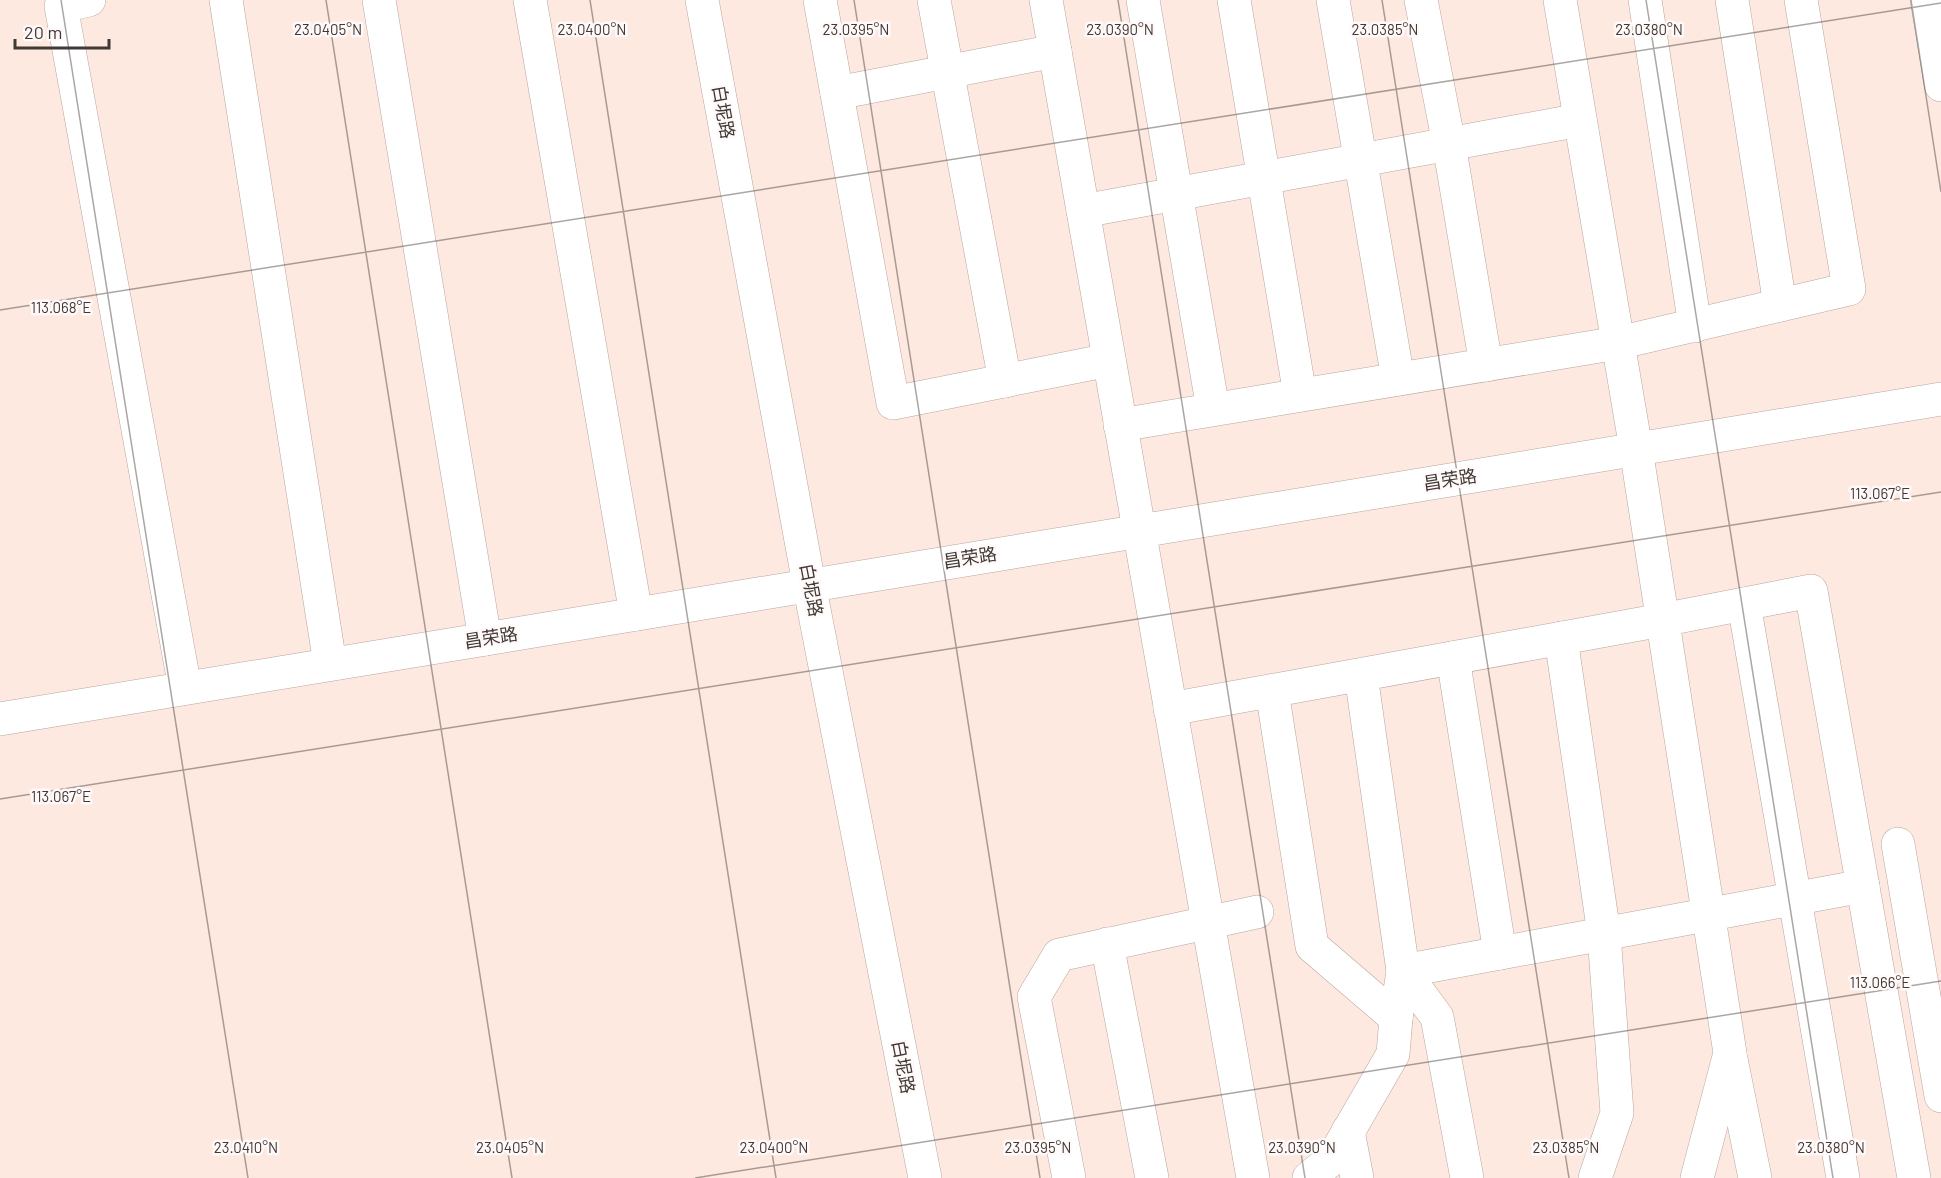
<svg xmlns="http://www.w3.org/2000/svg" width="1941" height="1178" viewBox="0 0 1941 1178" font-family="Barlow,'Noto Sans SC',sans-serif">
<style>
.lines{fill:none;stroke-linecap:round;stroke-linejoin:round}
.minor-casing{stroke:#b8a59d;stroke-width:34}
.minor{stroke:#fff;stroke-width:33}
.ticks{fill:none;stroke:#413936;stroke-width:1.5;stroke-opacity:0.45}
.labels{text-anchor:middle;stroke-width:5;stroke-linejoin:round;paint-order:stroke}
.street-label{font-size:18px;fill:#413936;stroke:#fffaf9}
.ticks-label{font-size:15px;text-anchor:middle;fill:#413936;stroke:#fffaf9;stroke-width:5;stroke-linejoin:round;paint-order:stroke}
</style>
<rect width="100%" height="100%" fill="#fee9e1"/>
<g class="lines">
<defs>
<g id="minor">
<path d="M89,0L61,6L185,688"/>
<path d="M226,0L330,664"/>
<path d="M379,0L485,639"/>
<path d="M530,0L636,614"/>
<path d="M702,0L809,584L925,1178"/>
<path d="M820,0L893,403L1109,360"/>
<path d="M934,0L1005,381"/>
<path d="M1046,0L1253,1178"/>
<path d="M1143,0L1213,409"/>
<path d="M1234,0L1300,395"/>
<path d="M1333,0L1398,379"/>
<path d="M1421,0L1449,144L1486,365"/>
<path d="M1560,0L1636,449L1730,1053L1697,1178"/>
<path d="M1645,0L1695,326"/>
<path d="M1732,0L1780,305"/>
<path d="M1927,0L1941,85"/>
<path d="M837,93L1055,51"/>
<path d="M1083,211L1580,120"/>
<path d="M1120,425L1618,343L1849,289L1801,0"/>
<path d="M1744,604L1843,1178"/>
<path d="M1561,638L1604,934L1617,1113L1595,1178"/>
<path d="M1453,658L1500,953"/>
<path d="M1272,691L1312,946L1396,1018"/>
<path d="M1170,709L1662,620L1811,591L1914,1178"/>
<path d="M0,719L1941,399"/>
<path d="M1898,844L1941,1096"/>
<path d="M1107,944L1152,1178"/>
<path d="M1731,1059L1755,1178"/>
<path d="M1348,1131L1357,1178"/>
<path d="M1069,1178L1034,997L1059,955L1257,912"/>
<path d="M1309,1178L1333,1158L1393,1054L1396,1018L1403,971L1361,675"/>
<path d="M1467,1178L1437,1017L1403,971L1863,886"/>
</g>
</defs>
<!-- minor casing -->
<use href="#minor" class="minor-casing"/>
<!-- minor -->
<use href="#minor" class="minor"/>
</g>
<!-- ticks -->
<path class="ticks" d="M61,0L248,1178M326,0L512,1178M590,0L776,1178M854,0L1040,1178M1118,0L1305,1178M1382,0L1569,1178M1646,0L1833,1178M1911,0L1941,192M0,310L1941,3M0,799L1941,492M695,1178L1941,981"/>
<g class="labels">
<!-- street labels -->
<g class="street-label">
<text transform="translate(723 112) rotate(80)" y="6">白坭路</text>
<text transform="translate(1450 480) rotate(-9)" y="6">昌荣路</text>
<text transform="translate(970 558) rotate(-9)" y="6">昌荣路</text>
<text transform="translate(811 590) rotate(79)" y="6">白坭路</text>
<text transform="translate(491 638) rotate(-9)" y="6">昌荣路</text>
<text transform="translate(903 1067) rotate(79)" y="6">白坭路</text>
</g>
</g>
<g class="ticks-label">
<text x="328" y="35">23.0405°N</text>
<text x="856" y="35">23.0395°N</text>
<text x="1120" y="35">23.0390°N</text>
<text x="1649" y="35">23.0380°N</text>
<text x="592" y="35">23.0400°N</text>
<text x="1385" y="35">23.0385°N</text>
<text x="61" y="313">113.068°E</text>
<text x="1880" y="499">113.067°E</text>
<text x="61" y="802">113.067°E</text>
<text x="1880" y="988">113.066°E</text>
<text x="246" y="1153">23.0410°N</text>
<text x="510" y="1153">23.0405°N</text>
<text x="774" y="1153">23.0400°N</text>
<text x="1038" y="1153">23.0395°N</text>
<text x="1302" y="1153">23.0390°N</text>
<text x="1566" y="1153">23.0385°N</text>
<text x="1831" y="1153">23.0380°N</text>
</g>
<!-- scale -->
<path d="M15 39v9h94v-9" fill="none" stroke="#413936" stroke-width="3"/>
<text x="24" y="39" font-size="18" fill="#413936" stroke="#fffaf9" stroke-width="4.5" paint-order="stroke">20 m</text>
</svg>
